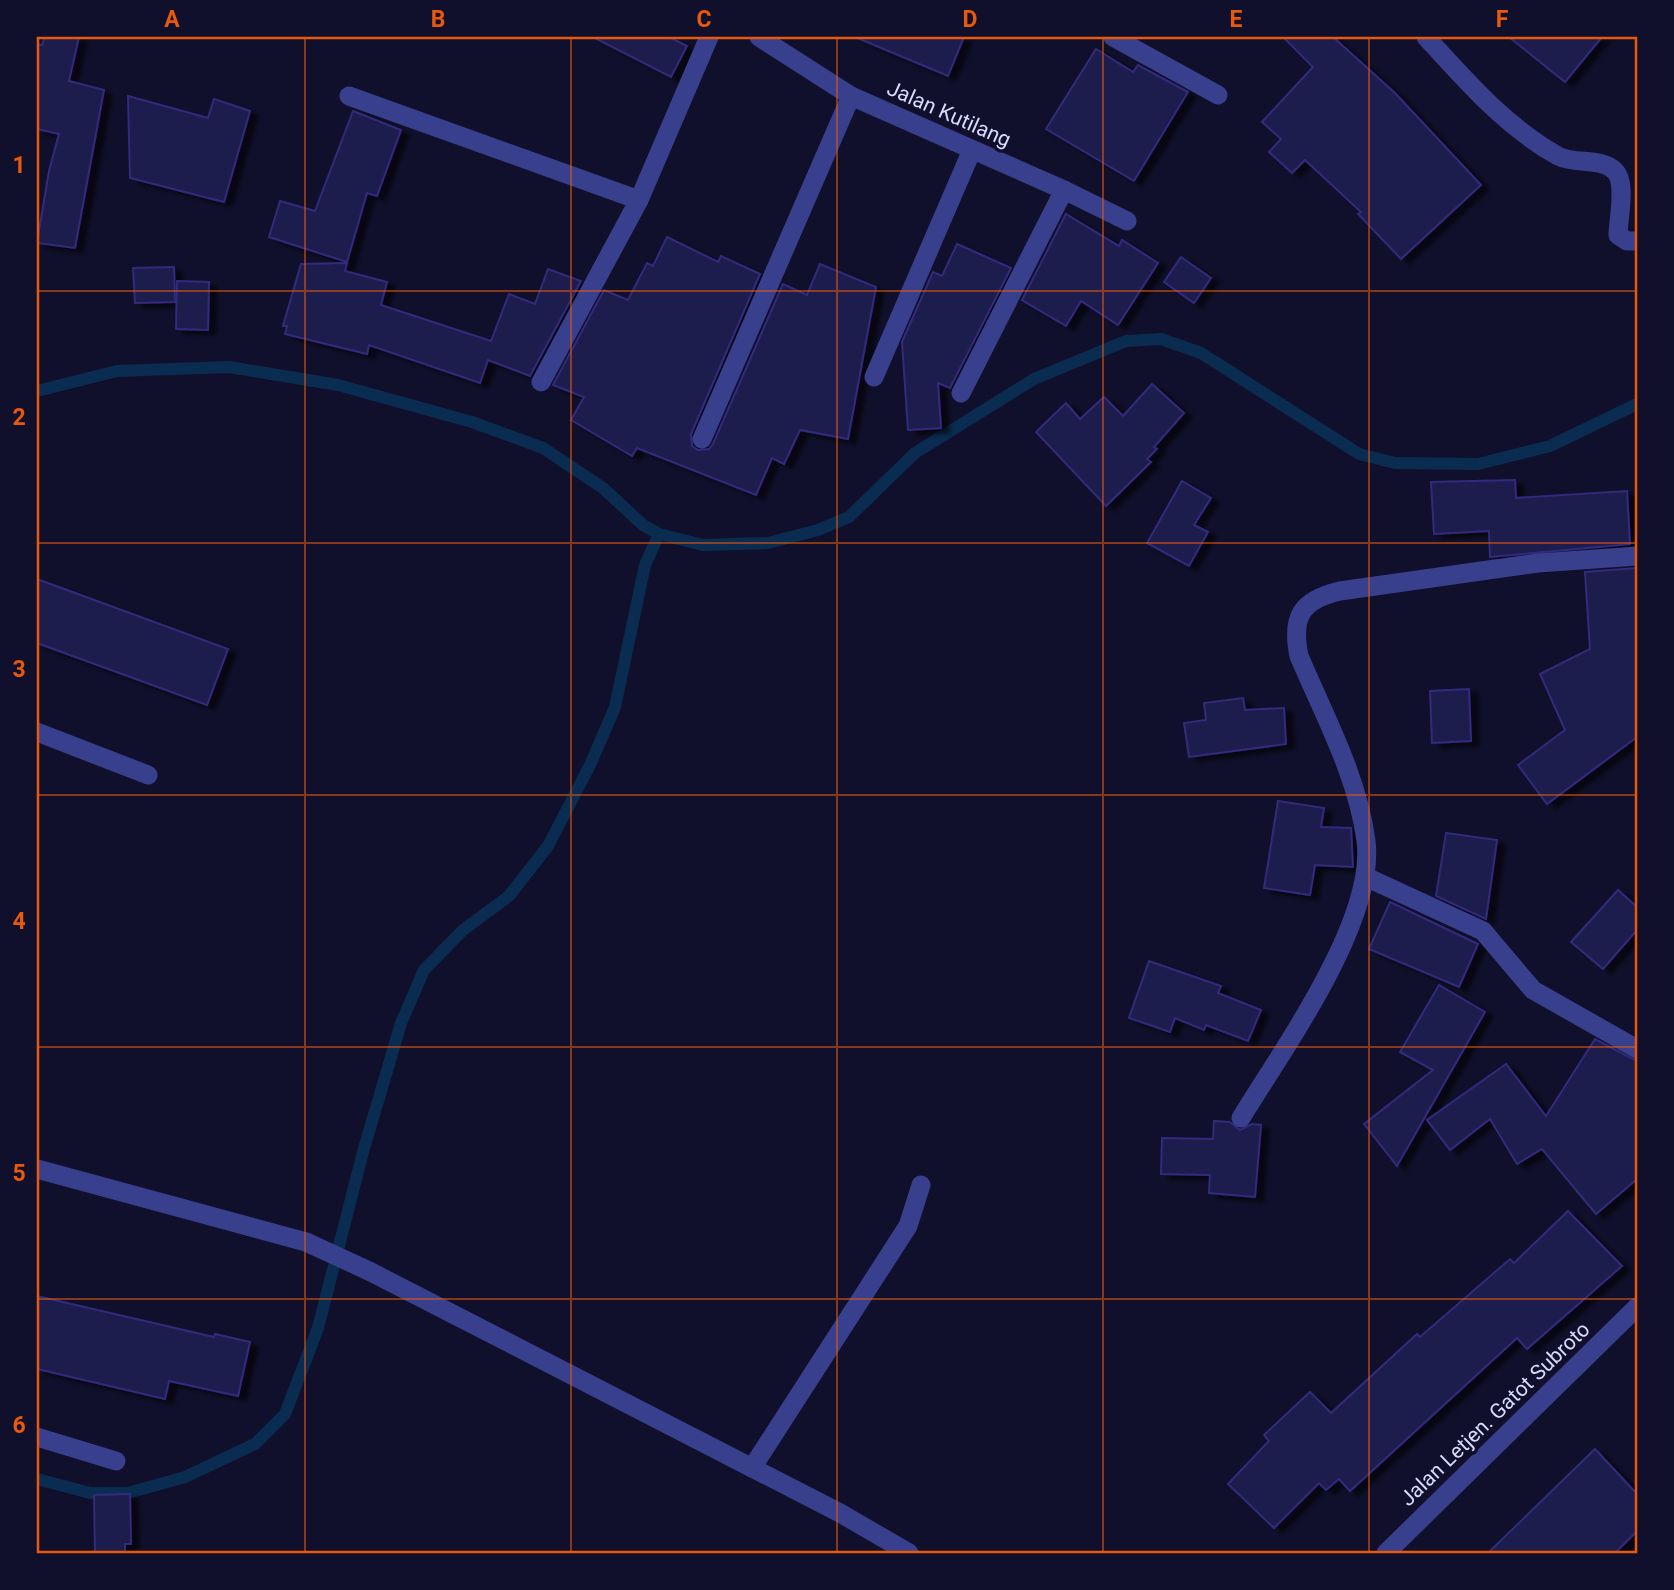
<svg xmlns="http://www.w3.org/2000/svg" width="1674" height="1590" viewBox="0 0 1674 1590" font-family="Roboto,sans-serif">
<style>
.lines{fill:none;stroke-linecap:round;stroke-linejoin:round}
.stream{stroke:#0a2c50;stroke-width:12}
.building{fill:#1f1b4e;stroke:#322b7b;stroke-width:2;filter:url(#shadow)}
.minor{stroke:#383f8d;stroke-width:19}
.grid{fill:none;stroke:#e8590c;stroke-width:2;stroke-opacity:0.55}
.labels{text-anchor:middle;stroke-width:7;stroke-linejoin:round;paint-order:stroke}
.street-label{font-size:21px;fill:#dadaff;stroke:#11102c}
.neatline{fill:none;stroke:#e8590c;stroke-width:2.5}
.grid-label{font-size:23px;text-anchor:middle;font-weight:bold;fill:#e8590c}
</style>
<defs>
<filter id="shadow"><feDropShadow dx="8" dy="4.5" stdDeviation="2" flood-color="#0009"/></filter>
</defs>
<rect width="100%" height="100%" fill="#11102c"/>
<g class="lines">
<!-- stream -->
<g class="stream">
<path d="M37,391L117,371L229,367L338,385L472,422L543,448L603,488L643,525L659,534L703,545L768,543L818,530L849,517L915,453L1034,379L1126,341L1161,339L1201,353L1359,454L1395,463L1478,464L1550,446L1637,404"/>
<path d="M37,1479L90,1493H128L185,1477L255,1444L285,1414L318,1328L363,1152L401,1023L424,970L463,930L509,896L548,846L590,765L615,707L645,565L659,534"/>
</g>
</g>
<!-- building -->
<g class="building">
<path d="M45,37H79L69,81L104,90L75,248L37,243L49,171L59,134L37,129V44L42,45Z"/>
<path d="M593,37H669L687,46L671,77Z"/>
<path d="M855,37H964L948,76Z"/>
<path d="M1283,37H1333L1395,93L1481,185L1401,259L1358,214L1361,212L1305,160L1292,173L1269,152L1281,139L1262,122L1313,67Z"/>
<path d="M1509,37H1602L1565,82Z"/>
<path d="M1096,49L1133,72L1138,65L1188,92L1134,181L1046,129Z"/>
<path d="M128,96L208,118L214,99L250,111L224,202L130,178Z"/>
<path d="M353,111L401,130L377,196L367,193L347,262L269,237L280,201L315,211Z"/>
<path d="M1066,214L1119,246L1122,240L1158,263L1118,325L1081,301L1066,326L1022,300Z"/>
<path d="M667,237L718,262L721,256L760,274L691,434L692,446L698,450L709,449L713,444L783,284L807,295L820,264L876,287L848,439L800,430L784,464L772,458L756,495L637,448L632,456L571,420L584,397L553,385L604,290L628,300L647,263L653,266Z"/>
<path d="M957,244L1011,268L950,388L938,383L941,428L908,430L902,342L933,272L942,276Z"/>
<path d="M1181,257L1211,278L1194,303L1164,282Z"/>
<path d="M347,263L345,271L387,282L381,305L491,341L509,294L535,304L548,269L581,281L530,376L488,360L480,383L369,345L367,354L285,334L287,326H283L301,264Z"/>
<path d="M174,267L175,302L135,303L133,268Z"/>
<path d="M177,281L209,282L208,330L176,329Z"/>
<path d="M1152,384L1184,413L1154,447L1157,449L1147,459L1151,462L1106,506L1036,432L1066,403L1080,419L1104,397L1123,416Z"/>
<path d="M1515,480L1516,498L1627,491L1630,544L1490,557L1489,531L1434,534L1431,482Z"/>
<path d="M1182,481L1211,498L1194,525L1208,532L1189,566L1147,543Z"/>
<path d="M1637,568V737L1547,804L1518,765L1565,730L1540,674L1590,649L1585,572Z"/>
<path d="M37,579L228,649L207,705L37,643Z"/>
<path d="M1469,689L1471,741L1432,743L1430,691Z"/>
<path d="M1243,698L1245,710L1284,708L1286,744L1189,757L1184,723L1206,720L1204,703Z"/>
<path d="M1278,801L1324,808L1321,827L1351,828L1353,867L1315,865L1310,895L1264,888Z"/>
<path d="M1446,833L1497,840L1486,919L1436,896Z"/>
<path d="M1618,890L1637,907V930L1603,969L1571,942Z"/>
<path d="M1390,902L1478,944L1459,987L1369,949Z"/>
<path d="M1149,961L1221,986L1218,993L1261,1010L1248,1041L1206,1025L1204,1030L1175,1018L1170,1032L1129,1018Z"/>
<path d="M1439,985L1485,1012L1397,1166L1364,1124L1433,1070L1400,1052Z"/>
<path d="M1595,1039L1637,1061V1179L1596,1214L1542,1149L1517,1164L1490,1119L1450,1150L1427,1120L1506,1064L1546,1116Z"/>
<path d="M1214,1121L1230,1122L1240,1130L1252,1124L1261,1125L1255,1197L1209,1193L1210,1175L1161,1174L1162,1138L1213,1139Z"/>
<path d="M1568,1211L1622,1266L1527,1349L1517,1338L1350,1491L1339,1479L1326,1490L1319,1483L1274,1528L1228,1484L1269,1441L1264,1435L1310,1392L1331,1413L1417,1334L1420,1337L1510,1259L1514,1263Z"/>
<path d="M37,1296L214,1337L215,1334L250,1342L238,1396L169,1381L165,1399L37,1369Z"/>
<path d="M1595,1449L1637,1494V1531L1615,1553H1488Z"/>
<path d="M130,1494L131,1544H125V1553H95L94,1495Z"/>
</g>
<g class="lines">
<!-- minor -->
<g class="minor">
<path d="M759,37L851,96L1064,190L1127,221"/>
<path d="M1113,37L1218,95"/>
<path d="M1426,37C1466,81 1506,127 1558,156C1575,165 1601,157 1615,171C1627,183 1618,219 1618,235L1627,241H1637"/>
<path d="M349,96L639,200"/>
<path d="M874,377L972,150"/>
<path d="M541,382L639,200L709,37"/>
<path d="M961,393L1064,190"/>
<path d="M702,439L851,96"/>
<path d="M37,732L148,775"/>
<path d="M1366,877L1483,931L1533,990L1637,1049"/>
<path d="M1241,1118C1283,1049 1376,921 1366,841C1358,777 1324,715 1299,656C1291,617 1301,600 1340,591L1538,563L1637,556"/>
<path d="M37,1169L306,1242L371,1272L840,1513L909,1553"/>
<path d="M37,1437L116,1461"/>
<path d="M752,1468L908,1226L921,1185"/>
<path d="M1386,1553L1637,1307"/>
</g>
</g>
<!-- grid -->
<path class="grid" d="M305,37V1553M571,37V1553M837,37V1553M1103,37V1553M1369,37V1553M37,291H1637M37,543H1637M37,795H1637M37,1047H1637M37,1299H1637"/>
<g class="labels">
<!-- street labels -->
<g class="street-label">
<text transform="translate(949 114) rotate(24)" y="7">Jalan Kutilang</text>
<text transform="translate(1495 1414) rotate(-44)" y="7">Jalan Letjen. Gatot Subroto</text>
</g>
</g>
<!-- border -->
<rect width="1674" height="1590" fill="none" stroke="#11102c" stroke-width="77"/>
<rect x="38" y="38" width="1598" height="1514" class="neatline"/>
<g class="grid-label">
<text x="172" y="27">A</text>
<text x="438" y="27">B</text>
<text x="704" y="27">C</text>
<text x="970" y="27">D</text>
<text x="1236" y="27">E</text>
<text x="1502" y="27">F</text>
<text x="19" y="173">1</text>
<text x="19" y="425">2</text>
<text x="19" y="677">3</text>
<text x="19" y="929">4</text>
<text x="19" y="1181">5</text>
<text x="19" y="1433">6</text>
</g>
</svg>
